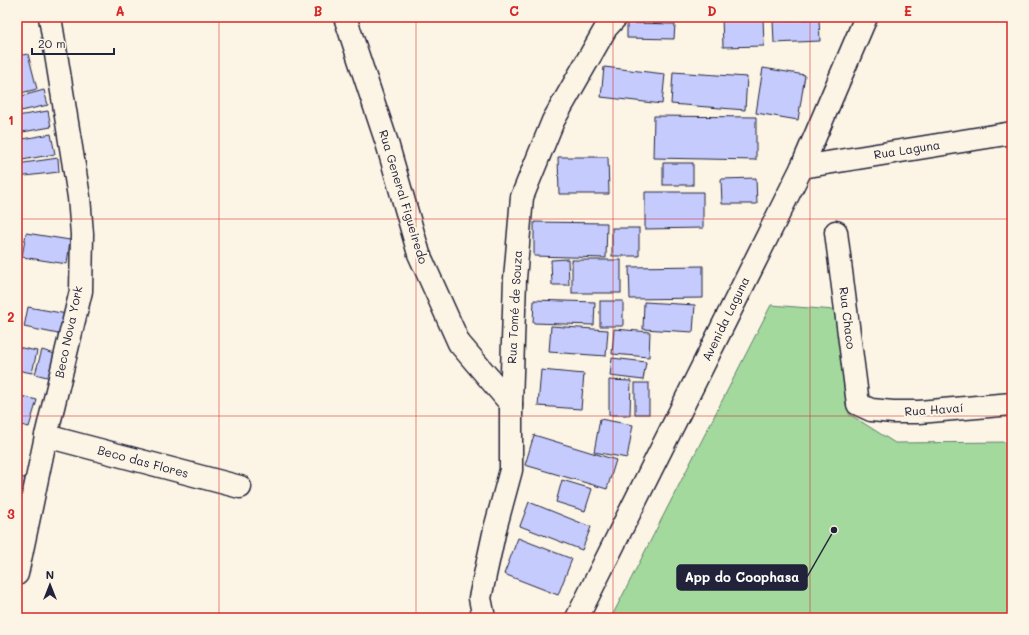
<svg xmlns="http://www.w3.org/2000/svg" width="1029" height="635" viewBox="0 0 1029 635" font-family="Mali,sans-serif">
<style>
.green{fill:#a3d99d;stroke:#627e6c}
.building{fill:#c5cbfd;stroke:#22223b}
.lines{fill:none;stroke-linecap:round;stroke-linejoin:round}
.street-casing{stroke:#22223b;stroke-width:25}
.secondary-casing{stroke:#22223b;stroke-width:25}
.street{stroke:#fcf5e5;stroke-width:22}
.secondary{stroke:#fcf5e5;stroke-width:22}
.grid{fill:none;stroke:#d62828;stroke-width:1;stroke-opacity:0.55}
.labels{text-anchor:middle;stroke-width:4;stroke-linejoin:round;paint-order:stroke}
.street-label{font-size:12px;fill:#22223b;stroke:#fcf5e5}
.leader{fill:none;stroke:#22223b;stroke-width:1.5}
.callout-dot{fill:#22223b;stroke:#fcf5e5;stroke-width:1.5}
.callout{fill:#22223b;stroke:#22223b;stroke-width:1.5}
.callout-label{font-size:13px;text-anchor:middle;font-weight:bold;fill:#fff}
.neatline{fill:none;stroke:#d62828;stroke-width:1.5}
.grid-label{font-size:13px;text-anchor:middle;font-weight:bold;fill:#d62828}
</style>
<rect width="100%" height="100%" fill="#fcf5e5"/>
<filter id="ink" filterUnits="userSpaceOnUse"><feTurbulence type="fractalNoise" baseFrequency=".025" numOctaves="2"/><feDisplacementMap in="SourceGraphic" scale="8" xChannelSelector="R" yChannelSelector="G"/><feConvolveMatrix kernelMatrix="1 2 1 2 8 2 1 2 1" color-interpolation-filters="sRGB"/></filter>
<g filter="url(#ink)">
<!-- green -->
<path class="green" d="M771,305L835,310L849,414L895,443L1012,442V618H611Z"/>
<!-- building -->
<g class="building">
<path d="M722,17H763L764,46L723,47Z"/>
<path d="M819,19L820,41L774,43L773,21Z"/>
<path d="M627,23L675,24L674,39L627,38Z"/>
<path d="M28,54L37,89L17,94V56Z"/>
<path d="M604,67L665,74L662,104L601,97Z"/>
<path d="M763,68L805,75L798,120L756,113Z"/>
<path d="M673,72L747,77L745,110L671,104Z"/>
<path d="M44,90L48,105L21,111L18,97Z"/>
<path d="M48,111L51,127L17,133V116Z"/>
<path d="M654,116L756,117V160L653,158Z"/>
<path d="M51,134L55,154L17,161V140Z"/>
<path d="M558,157H608L609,194H559Z"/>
<path d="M58,158L59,172L17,177V164Z"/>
<rect x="663" y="163" width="30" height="22"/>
<path d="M756,178L757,204H722L721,179Z"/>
<path d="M645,192H703V228L645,229Z"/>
<path d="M534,222L607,223L606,258L534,256Z"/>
<rect x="612" y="228" width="27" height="28"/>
<path d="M26,233L70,240L67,264L22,257Z"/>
<path d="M568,259L569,285H552L551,260Z"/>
<rect x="572" y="260" width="49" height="33"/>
<path d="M703,266V298L630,299L629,267Z"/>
<path d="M534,300L595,302L594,325L533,323Z"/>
<rect x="600" y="301" width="23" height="25"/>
<path d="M644,302L695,305L693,332L643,329Z"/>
<path d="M28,307L67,314L63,335L24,327Z"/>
<path d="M551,326L608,330L606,356L549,352Z"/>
<path d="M614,329L650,332L649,357L612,354Z"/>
<path d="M17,347L37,351L32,373L17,370Z"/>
<path d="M42,350L58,355L51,378L35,374Z"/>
<path d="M612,358L646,362L643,380L610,376Z"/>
<path d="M541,370L584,374L581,409L538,406Z"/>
<path d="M609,380L631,381L630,415H609Z"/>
<rect x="635" y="383" width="14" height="31"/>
<path d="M17,395L37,400L29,427L17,424Z"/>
<path d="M600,419L633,425L627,458L594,452Z"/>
<path d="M534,435L616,460L607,489L525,465Z"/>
<path d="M17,477L25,478L20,505L17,504Z"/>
<path d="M562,480L592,489L585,511L556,502Z"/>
<path d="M529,502L591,527L582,550L520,526Z"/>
<path d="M518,538L572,559L558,595L504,574Z"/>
</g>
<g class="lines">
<defs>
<g id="street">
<path d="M345,17L387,143L419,254L459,343L511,404"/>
<path d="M802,167L1012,133"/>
<path d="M836,232L858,404L871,410L893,412H919L1012,404"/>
<path d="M46,436L240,487"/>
<path d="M17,574L46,436L81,291L82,234L79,197L50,17"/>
<path d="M484,618L480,598L495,529L511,470V404L515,279L522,197L553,121L606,28L616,17"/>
</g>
<path id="secondary" d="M577,618L802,167L866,17"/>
</defs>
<!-- street casing -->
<use href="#street" class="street-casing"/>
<!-- secondary casing -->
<use href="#secondary" class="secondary-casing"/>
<!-- street -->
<use href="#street" class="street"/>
<!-- secondary -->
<use href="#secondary" class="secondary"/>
</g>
</g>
<!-- grid -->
<path class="grid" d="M219,17V618M416,17V618M613,17V618M810,17V618M17,219H1012M17,416H1012"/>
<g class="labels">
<!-- street labels -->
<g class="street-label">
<text transform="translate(907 150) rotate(-9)" y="4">Rua Laguna</text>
<text transform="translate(403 197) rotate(73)" y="4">Rua General Figueiredo</text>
<text transform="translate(515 307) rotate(-87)" y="4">Rua Tomé de Souza</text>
<text transform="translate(847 318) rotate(83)" y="4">Rua Chaco</text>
<text transform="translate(726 319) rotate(-64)" y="4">Avenida Laguna</text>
<text transform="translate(69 332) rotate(-78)" y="4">Beco Nova York</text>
<text transform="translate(934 410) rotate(-4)" y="4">Rua Havaí</text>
<text transform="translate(143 462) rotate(15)" y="4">Beco das Flores</text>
</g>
</g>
<!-- callouts -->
<path class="leader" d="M834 530L807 577"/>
<circle class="callout-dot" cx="834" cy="530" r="4"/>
<rect class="callout" x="677" y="565" width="130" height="25" rx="4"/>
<g class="callout-label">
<text x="742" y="582">App do Coophasa</text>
</g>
<!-- margin -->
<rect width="1029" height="635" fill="none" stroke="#fcf5e5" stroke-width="44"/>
<!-- north arrow -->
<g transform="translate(50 585)" stroke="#fcf5e5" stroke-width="3" paint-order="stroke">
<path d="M0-3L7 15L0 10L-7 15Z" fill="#22223b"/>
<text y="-6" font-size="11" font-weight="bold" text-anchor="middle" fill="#22223b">N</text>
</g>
<!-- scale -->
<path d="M32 48v6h82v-6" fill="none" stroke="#22223b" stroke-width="2"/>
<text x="38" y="48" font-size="12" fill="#22223b" stroke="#fcf5e5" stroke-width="3" paint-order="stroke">20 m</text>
<rect x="22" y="22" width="985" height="591" class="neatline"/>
<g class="grid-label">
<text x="120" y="16">A</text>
<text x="318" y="16">B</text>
<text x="514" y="16">C</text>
<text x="712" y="16">D</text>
<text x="908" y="16">E</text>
<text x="11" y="125">1</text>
<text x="11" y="322">2</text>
<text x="11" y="519">3</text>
</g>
</svg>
